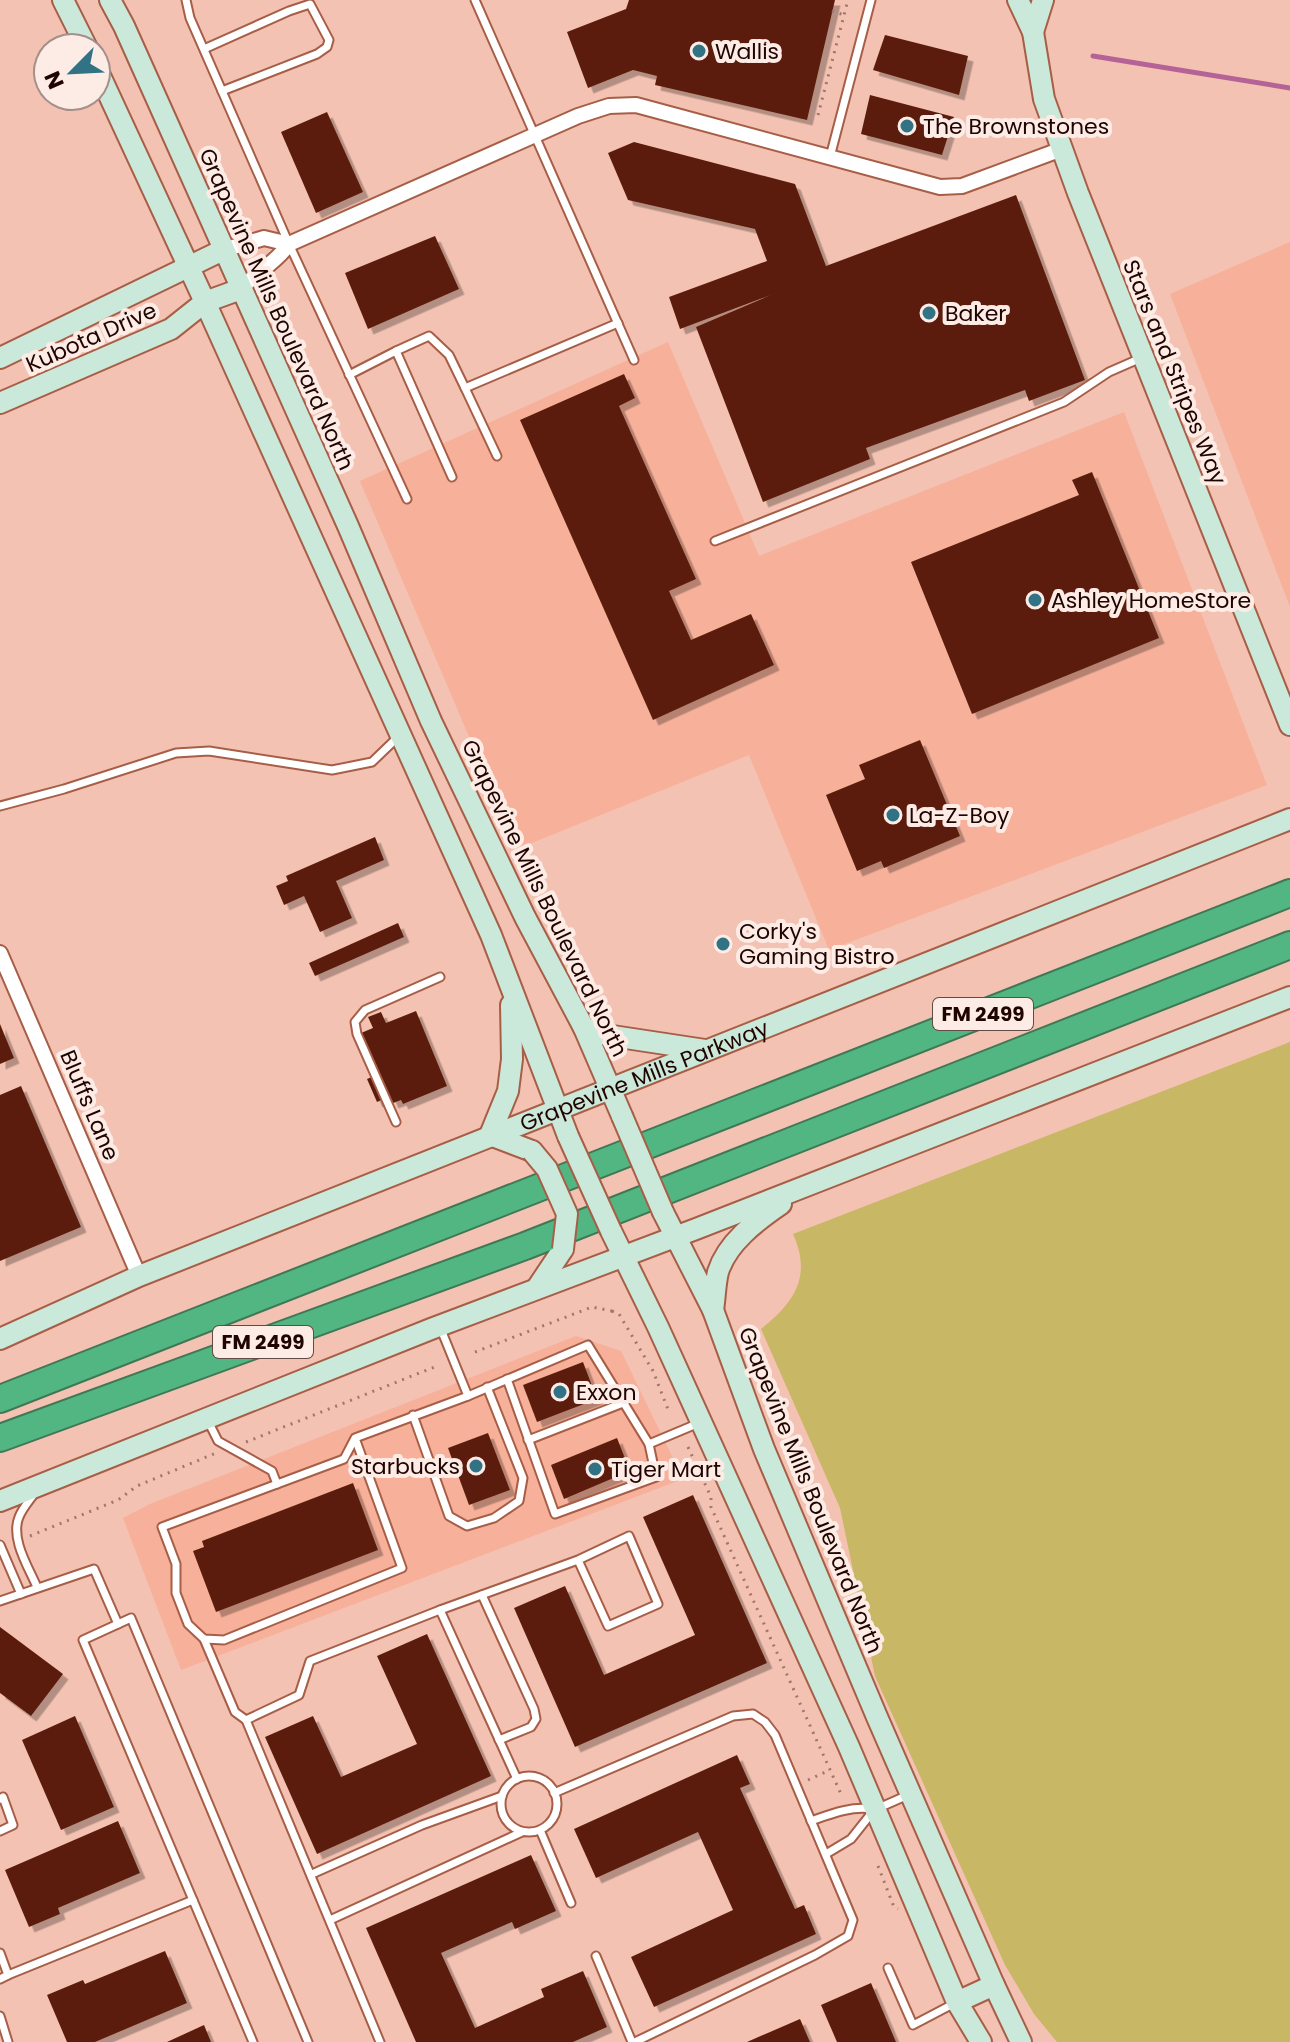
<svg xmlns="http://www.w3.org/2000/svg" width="1290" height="2042" viewBox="0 0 1290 2042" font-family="Poppins,sans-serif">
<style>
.built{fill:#f7b099}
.green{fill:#c8b764}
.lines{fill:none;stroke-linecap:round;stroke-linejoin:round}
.stream{stroke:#b56396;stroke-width:5}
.building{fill:#5b1f09;filter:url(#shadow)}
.lane-casing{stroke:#a75e47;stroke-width:11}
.street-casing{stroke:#a75e47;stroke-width:18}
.secondary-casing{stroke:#a75e47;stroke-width:24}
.highway-casing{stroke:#407855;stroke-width:30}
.path{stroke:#a0776c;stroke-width:3;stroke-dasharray:2 6;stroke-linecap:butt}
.lane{stroke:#fff;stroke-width:7}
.street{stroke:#fff;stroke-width:14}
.secondary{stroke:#cbe9da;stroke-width:20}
.highway{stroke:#52b683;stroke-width:26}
.secondary-bridge-casing{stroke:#a75e47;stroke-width:24;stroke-linecap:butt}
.secondary-bridge{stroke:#cbe9da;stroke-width:20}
.poi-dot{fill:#317385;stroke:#fdece6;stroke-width:3}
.labels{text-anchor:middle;stroke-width:8;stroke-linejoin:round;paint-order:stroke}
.shield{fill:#fdece6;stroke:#624a45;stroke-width:2}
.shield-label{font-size:20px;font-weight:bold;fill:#1f0400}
.poi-label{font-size:22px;fill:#1f0400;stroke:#fdece6;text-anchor:start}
.street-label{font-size:22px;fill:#1f0400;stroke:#fdece6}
</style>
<defs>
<filter id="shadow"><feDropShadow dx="5.5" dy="5.5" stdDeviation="0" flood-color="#0004"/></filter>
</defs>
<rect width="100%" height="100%" fill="#f4c2b2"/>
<!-- built -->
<g class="built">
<path d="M1290,242V607L1170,294Z"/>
<path d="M668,342L759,556L1124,412L1267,785L829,950L749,755L517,849L360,481Z"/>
<path d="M576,1336L621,1351L683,1479L181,1670L123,1518L150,1504Z"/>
</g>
<!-- green -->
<path class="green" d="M1290,1042V2042H1057L1034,2014L1005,1965L875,1676L840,1508L761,1329C795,1302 812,1276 793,1234Z"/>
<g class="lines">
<!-- stream -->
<path class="stream" d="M1093,56L1290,88"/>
</g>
<!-- building -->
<g class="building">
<path d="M629,0H835L807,120L655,85L657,76L633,70L588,88L567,32L626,9Z"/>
<path d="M885,35L968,56L959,95L873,70Z"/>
<path d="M870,95L954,117L942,155L861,134Z"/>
<path d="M327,112L363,192L316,213L281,132Z"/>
<path d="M634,142L795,184L826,266L1016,195L1085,380L1029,401L1025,390L866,448L870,459L763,502L696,327L771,295L680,329L669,297L767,261L755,229L628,200L608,153Z"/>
<path d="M435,236L459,289L368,329L345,273Z"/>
<path d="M624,374L635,398L619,406L696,579L669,591L691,640L751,614L774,665L653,720L520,420Z"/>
<path d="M1092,472L1159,638L972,714L911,562L1079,495L1072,480Z"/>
<path d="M920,740L960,836L884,868L881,861L857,871L826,795L865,779L859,765Z"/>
<path d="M375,837L384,860L336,881L352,918L320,932L304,896L284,905L276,886L288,881L286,876Z"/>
<path d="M398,923L404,937L315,976L309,963Z"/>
<path d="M416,1011L447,1086L403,1104L401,1100L393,1103L390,1096L377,1102L367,1079L379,1074L361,1033L373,1028L368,1017L381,1012L386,1023Z"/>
<path d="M0,1024L14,1058L0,1064Z"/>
<path d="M21,1086L81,1227L0,1261V1095Z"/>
<path d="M583,1362L597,1399L537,1422L523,1385Z"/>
<path d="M488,1433L510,1490L469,1505L448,1448Z"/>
<path d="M617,1438L630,1471L564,1499L551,1465Z"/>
<path d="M353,1483L378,1550L216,1612L193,1551L204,1547L202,1541Z"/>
<path d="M693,1495L767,1663L575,1747L514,1608L565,1586L604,1675L695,1635L643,1517Z"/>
<path d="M0,1627L63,1674L31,1716L0,1693Z"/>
<path d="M427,1634L491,1776L317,1854L265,1737L313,1716L341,1777L417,1744L377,1656Z"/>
<path d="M75,1716L114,1807L61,1830L22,1740Z"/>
<path d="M737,1755L750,1784L740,1788L795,1909L804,1905L816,1934L654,2007L631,1957L733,1910L698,1832L596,1878L574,1829Z"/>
<path d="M118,1821L140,1873L58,1908L60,1914L29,1927L5,1870Z"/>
<path d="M531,1855L556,1911L515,1929L512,1922L441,1953L475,2028L544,1997L541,1989L583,1971L607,2027L573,2042H416L366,1928Z"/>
<path d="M165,1951L187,2003L95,2042H67L47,1995L83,1980L85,1984Z"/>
<path d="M871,1983L896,2042H837L821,2005Z"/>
<path d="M800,2019L810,2042H747Z"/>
<path d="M204,2025L211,2042H167Z"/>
</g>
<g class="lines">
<defs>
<g id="lane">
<path d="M186,0L190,18L289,244L407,499"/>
<path d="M475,0L634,360"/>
<path d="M204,49L289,11L310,4L329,40L327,47L317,54L222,91"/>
<path d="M830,157L871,0"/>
<path d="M349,375L396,351"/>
<path d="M465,388L497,456"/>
<path d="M452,477L396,351L429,336L449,355L465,388L618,323"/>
<path d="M715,541L1064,402L1109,372L1141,358"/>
<path d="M0,806L64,789L176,753L209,751L332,770L372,762L398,737"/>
<path d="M396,1122L357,1034L355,1022L365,1010L440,977"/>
<path d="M440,1327L468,1396"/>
<path d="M507,1379L555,1514L656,1477L649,1444"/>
<path d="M413,1415L449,1516L467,1526L494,1518L519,1501L523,1478L487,1387"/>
<path d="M208,1421L218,1441L272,1471L277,1484"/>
<path d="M355,1438L402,1568L224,1640L204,1639L188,1624L176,1593V1564L162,1527L344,1459L355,1438L468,1396L588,1345L649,1444L699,1423"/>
<path d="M528,1440L623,1403"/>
<path d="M34,1494C29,1501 22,1509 19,1517C10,1539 29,1568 37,1587"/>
<path d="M0,1545L21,1594"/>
<path d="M482,1595L534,1709L536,1719L531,1727L499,1740"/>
<path d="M0,1601L94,1569L118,1624"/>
<path d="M440,1610L578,1560L629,1536L658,1604L608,1626L578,1560"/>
<path d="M204,1639L235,1712L246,1720"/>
<circle cx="529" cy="1804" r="28"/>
<path d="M554,1793L733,1716L753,1714L765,1722L775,1735L853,1920L848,1936L815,1955L635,2042"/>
<path d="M0,1799L3,1797L13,1825L0,1831"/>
<path d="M811,1821C831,1814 851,1806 872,1809"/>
<path d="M540,1830L571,1903"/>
<path d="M826,1854L851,1839L874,1810L908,1795"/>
<path d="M312,1874L422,1825L502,1796"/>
<path d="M330,1920L522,1832"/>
<path d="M0,1953L8,1975L0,1979"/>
<path d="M596,1956L632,2042"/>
<path d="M888,1968L913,2025L955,2003"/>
<path d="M8,1975L193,1900"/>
<path d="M0,2016L8,2042"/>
<path d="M253,2042L83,1640L131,1618L308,2042"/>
<path d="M380,2042L246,1720L299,1695L310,1661L440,1610L517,1779"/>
</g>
<g id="street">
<path d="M223,250L264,238L289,244"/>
<path d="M241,289C256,272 276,263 289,244L578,116L609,106L636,105L940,187L962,186L1062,149"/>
<path d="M0,953L139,1276"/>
</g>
<g id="secondary">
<path d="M63,0L87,48"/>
<path d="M110,0L124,26L348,526L431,721L525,917L584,1028L622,1116"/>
<path d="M1018,0L1033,32L1044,99L1078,193L1290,725"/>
<path d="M1033,32L1043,0"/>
<path d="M96,67L205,302L491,935L568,1136"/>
<path d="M0,358L223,250"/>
<path d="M0,403L171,329L205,302L241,289"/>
<path d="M511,1005L512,1059L508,1091L490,1135L532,1151"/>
<path d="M584,1028L606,1035L705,1050"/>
<path d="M663,1212L713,1310L764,1449L877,1717L994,1985L1021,2042"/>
<path d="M611,1231L658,1327L849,1747L957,2002L981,2042"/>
<path d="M537,1288L563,1249"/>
<path d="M713,1310C715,1298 715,1284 718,1272C727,1243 756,1221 781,1204"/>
<path id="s1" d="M0,1339L139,1276L1290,819"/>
<path d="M0,1501L431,1329L696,1229L1290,997"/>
<path d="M957,2002L994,1985"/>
</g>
<g id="highway">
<path d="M0,1399L1290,893"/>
<path d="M0,1438L525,1246L1290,945"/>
</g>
</defs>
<!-- lane casing -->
<use href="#lane" class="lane-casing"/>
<!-- street casing -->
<use href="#street" class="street-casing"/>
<!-- secondary casing -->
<use href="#secondary" class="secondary-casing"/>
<!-- highway casing -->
<use href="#highway" class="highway-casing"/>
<!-- path -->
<g class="path">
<path d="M832,11L844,15"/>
<path d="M818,115L848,0"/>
<path d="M612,1311L619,1314L653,1371L669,1412"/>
<path d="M475,1352L592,1307L612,1311L611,1306"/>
<path d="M246,1442L437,1366"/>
<path d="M688,1447L711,1497V1507L841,1794"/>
<path d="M30,1536L118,1500L137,1486L216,1453"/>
<path d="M808,1780L830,1770"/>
<path d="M878,1866L894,1907L898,1909"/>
</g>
<!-- lane -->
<use href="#lane" class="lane"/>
<!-- street -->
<use href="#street" class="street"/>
<!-- secondary -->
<use href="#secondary" class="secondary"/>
<!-- highway -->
<use href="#highway" class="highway"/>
<defs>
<g id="secondary-bridge">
<path d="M622,1116L663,1212"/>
<path d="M568,1136L611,1231"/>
<path d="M532,1151L547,1169L567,1214L563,1249"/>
</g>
</defs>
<!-- secondary-bridge casing -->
<use href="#secondary-bridge" class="secondary-bridge-casing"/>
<!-- secondary-bridge -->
<use href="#secondary-bridge" class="secondary-bridge"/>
</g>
<!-- markers -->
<g class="poi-dot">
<circle cx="699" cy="51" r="8"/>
<circle cx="907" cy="126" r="8"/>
<circle cx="929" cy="313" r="8"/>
<circle cx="1035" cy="600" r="8"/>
<circle cx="893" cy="815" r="8"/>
<circle cx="723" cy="944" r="8"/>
<circle cx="560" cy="1392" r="8"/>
<circle cx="476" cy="1466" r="8"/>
<circle cx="595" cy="1469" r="8"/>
</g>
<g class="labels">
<!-- shield labels -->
<g class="shield">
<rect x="933" y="998" width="100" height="32" rx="6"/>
<rect x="213" y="1326" width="100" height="32" rx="6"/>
</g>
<g class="shield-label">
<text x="983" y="1021">FM 2499</text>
<text x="263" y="1349">FM 2499</text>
</g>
<!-- poi labels -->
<g class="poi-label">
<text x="715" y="59">Wallis</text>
<text x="923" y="134">The Brownstones</text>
<text x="945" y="321">Baker</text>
<text x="1051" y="608">Ashley HomeStore</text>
<text x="909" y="823">La-Z-Boy</text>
<text x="739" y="939">Corky's<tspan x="739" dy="25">Gaming Bistro</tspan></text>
<text x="576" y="1400">Exxon</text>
<text x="460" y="1474" text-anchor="end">Starbucks</text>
<text x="611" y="1477">Tiger Mart</text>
</g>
<!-- street labels -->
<g class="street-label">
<text transform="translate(277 309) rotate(66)" y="8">Grapevine Mills Boulevard North</text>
<text transform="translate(91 337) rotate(-24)" y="8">Kubota Drive</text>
<text transform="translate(1175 372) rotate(68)" y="8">Stars and Stripes Way</text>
<text transform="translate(545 898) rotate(64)" y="8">Grapevine Mills Boulevard North</text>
<text dy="8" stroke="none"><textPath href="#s1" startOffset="696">Grapevine Mills Parkway</textPath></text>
<text transform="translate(90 1105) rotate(67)" y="8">Bluffs Lane</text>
<text transform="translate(811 1490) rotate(68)" y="8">Grapevine Mills Boulevard North</text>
</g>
</g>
<!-- north arrow -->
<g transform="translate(72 72) rotate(246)"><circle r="38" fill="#fdece6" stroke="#a48f8a" stroke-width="2"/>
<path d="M0-6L14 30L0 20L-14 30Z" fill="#317385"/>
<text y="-12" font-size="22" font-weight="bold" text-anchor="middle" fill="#1f0400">N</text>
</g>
</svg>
